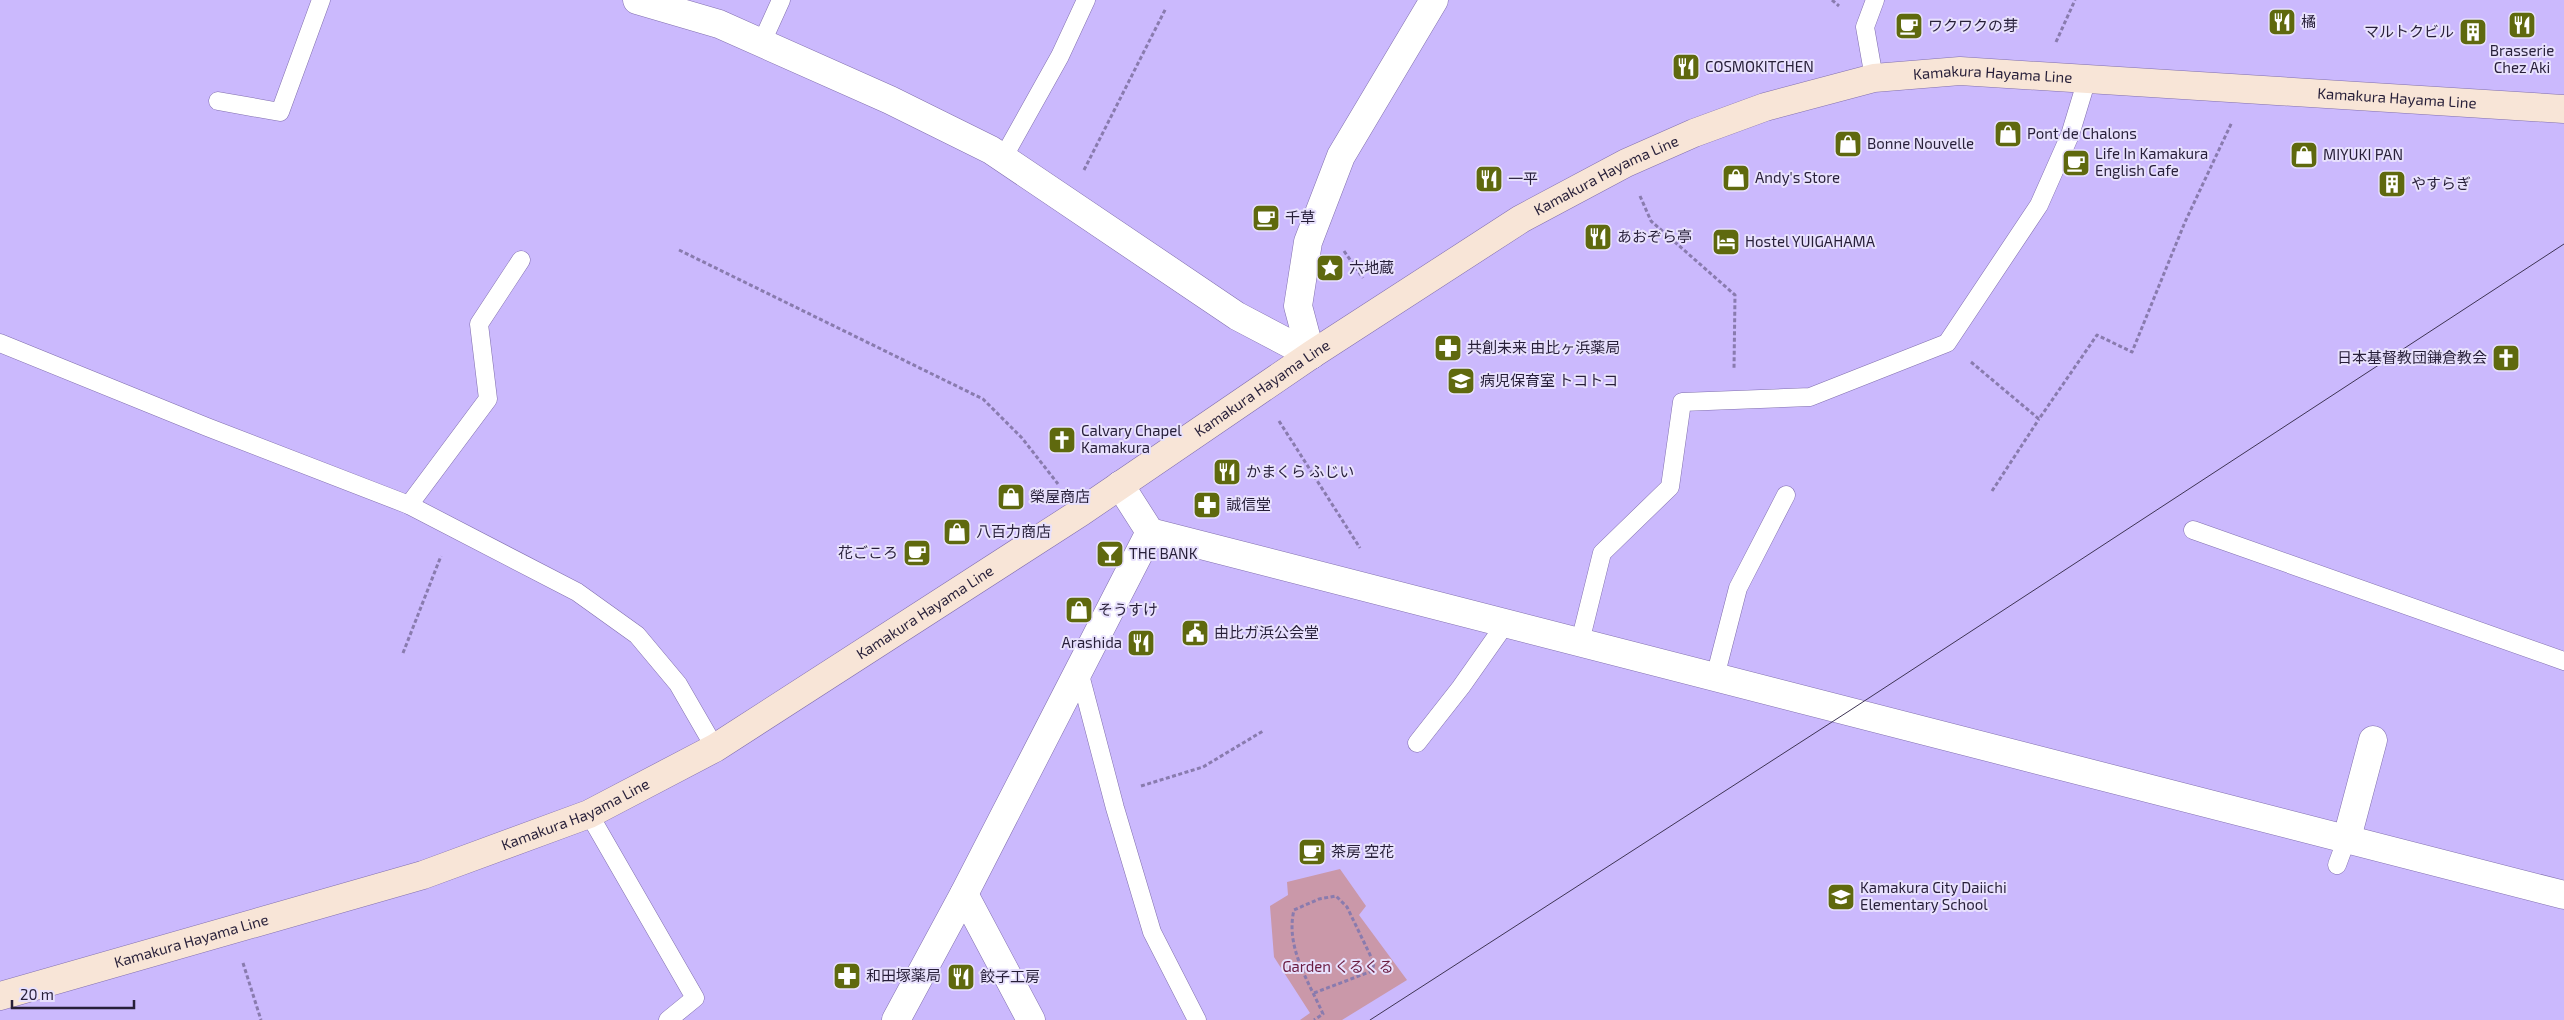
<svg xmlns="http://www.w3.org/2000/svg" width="2564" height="1020" viewBox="0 0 2564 1020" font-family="'Exo 2','Noto Sans JP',sans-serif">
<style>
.green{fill:#ca98a9}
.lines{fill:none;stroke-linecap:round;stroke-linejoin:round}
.service-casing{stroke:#816fae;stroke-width:19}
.minor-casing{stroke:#816fae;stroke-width:29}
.tertiary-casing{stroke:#816fae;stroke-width:29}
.secondary-casing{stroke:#816fae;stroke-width:29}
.path{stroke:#897bae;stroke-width:3;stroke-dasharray:4 2.5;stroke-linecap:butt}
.service{stroke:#fff;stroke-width:18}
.minor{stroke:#fff;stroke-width:28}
.tertiary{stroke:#fff;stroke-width:28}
.secondary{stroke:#f8e5d7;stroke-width:28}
.tram{stroke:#3e3454;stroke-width:1}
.labels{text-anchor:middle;stroke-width:4;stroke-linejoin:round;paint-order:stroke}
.poi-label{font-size:15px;fill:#271f39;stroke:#e8e1fd;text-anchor:start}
.street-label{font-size:15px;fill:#271f39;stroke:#e8e1fd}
.park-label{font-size:15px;fill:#6a1b40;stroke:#e8e1fd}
</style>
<rect width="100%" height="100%" fill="#cbb9fd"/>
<!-- green -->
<path class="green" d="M1340,869L1366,906L1359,915L1407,980L1342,1020H1300L1310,1013L1274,957L1270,906L1288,895L1287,882Z"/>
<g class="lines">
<defs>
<g id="service">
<path d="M762,42L781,0"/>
<path d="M1874,78L1865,27L1875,0"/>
<path d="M218,101L280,112L321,0"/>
<path d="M1003,158L1060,56L1086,0"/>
<path d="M0,343L207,427L409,505L577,592L637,635L678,684L715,748"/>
<path d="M409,505L488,399L479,324L521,260"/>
<path d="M2193,530L2564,661"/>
<path d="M1580,642L1602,553L1670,487L1682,402L1810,397L1947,343L2039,205L2070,135L2087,79"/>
<path d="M1079,671L1115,808L1152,932L1197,1020"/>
<path d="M1715,677L1738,588L1786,495"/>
<path d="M1417,743L1461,687L1506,623"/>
<path d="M589,814L695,998L668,1020"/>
<path d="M2337,865L2347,838"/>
</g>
<g id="minor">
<path d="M637,0L719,24L890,100L991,150L1237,316L1311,355"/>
<path d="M1120,485L1150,532L2564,895"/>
<path d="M2347,838L2373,740"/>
<path d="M964,894L1031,1020"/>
<path d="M896,1020L964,894L1150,532"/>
</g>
<path id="tertiary" d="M1311,355L1298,306L1308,242L1341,156L1434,0"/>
<g id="secondary">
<path id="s1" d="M0,996L423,875L589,814L715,748L1081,512L1311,355L1521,219L1626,163L1694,133L1765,107L1874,78L1960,71L2564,109"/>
</g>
</defs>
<!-- service casing -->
<use href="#service" class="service-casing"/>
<!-- minor casing -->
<use href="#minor" class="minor-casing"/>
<!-- tertiary casing -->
<use href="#tertiary" class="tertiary-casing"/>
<!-- secondary casing -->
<use href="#secondary" class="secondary-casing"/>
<!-- path -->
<g class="path">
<path d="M1832,0L1839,6"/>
<path d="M2056,42L2075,0"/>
<path d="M1084,170L1166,8"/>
<path d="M1640,196L1651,221L1735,295L1734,369"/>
<path d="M679,250L983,399L1022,438L1058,484"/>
<path d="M1344,251L1363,278"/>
<path d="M1971,362L2039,419L2097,335L2132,352L2185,222L2232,122"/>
<path d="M1279,421L1360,548"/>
<path d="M1992,491L2039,419"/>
<path d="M403,653L441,556"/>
<path d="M1141,786L1203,767L1263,731"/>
<path d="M243,963L261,1020"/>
<path d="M1314,993L1372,971L1374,963L1347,907L1336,896L1319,899L1294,910C1285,947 1309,982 1323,1014L1314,1020"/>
</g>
<!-- service -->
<use href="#service" class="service"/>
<!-- minor -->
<use href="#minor" class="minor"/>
<!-- tertiary -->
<use href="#tertiary" class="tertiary"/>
<!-- secondary -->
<use href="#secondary" class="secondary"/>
<!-- tram -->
<path class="tram" d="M1370,1020L1849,711L2564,244"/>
</g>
<!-- icons -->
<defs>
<symbol id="restaurant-square" viewBox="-11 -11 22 22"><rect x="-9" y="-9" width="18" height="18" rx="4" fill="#5f690e" stroke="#e8e1fd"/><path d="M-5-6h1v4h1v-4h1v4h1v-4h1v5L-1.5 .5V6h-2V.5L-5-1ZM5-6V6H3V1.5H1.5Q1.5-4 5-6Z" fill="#fff"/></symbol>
<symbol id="cafe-square" viewBox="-11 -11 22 22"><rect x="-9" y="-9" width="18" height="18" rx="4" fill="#5f690e" stroke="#e8e1fd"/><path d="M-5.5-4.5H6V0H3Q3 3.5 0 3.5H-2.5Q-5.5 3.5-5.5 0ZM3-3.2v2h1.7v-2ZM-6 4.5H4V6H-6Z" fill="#fff"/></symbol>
<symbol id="building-square" viewBox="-11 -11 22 22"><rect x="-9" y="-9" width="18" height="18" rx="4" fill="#5f690e" stroke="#e8e1fd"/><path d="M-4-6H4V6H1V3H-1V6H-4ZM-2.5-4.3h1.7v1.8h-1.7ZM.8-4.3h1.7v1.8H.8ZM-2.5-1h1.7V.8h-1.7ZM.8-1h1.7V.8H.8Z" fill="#fff"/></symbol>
<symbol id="shop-square" viewBox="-11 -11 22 22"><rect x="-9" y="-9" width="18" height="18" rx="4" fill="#5f690e" stroke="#e8e1fd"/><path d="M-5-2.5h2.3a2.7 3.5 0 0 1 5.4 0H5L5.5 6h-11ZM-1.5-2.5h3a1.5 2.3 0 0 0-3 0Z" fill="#fff"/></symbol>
<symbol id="hotel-square" viewBox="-11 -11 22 22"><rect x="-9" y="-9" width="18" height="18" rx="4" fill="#5f690e" stroke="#e8e1fd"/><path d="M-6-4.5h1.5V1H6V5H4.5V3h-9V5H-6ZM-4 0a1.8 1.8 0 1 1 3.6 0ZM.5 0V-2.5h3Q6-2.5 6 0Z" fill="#fff"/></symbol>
<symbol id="sight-square" viewBox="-11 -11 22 22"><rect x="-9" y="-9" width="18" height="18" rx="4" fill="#5f690e" stroke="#e8e1fd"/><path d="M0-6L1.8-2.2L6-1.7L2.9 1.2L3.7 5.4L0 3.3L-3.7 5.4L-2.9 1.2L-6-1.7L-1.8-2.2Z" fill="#fff"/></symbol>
<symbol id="pharmacy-square" viewBox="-11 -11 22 22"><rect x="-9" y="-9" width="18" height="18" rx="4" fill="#5f690e" stroke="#e8e1fd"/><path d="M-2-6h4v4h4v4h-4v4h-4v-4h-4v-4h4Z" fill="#fff"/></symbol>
<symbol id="church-square" viewBox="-11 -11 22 22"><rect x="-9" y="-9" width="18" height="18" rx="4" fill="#5f690e" stroke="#e8e1fd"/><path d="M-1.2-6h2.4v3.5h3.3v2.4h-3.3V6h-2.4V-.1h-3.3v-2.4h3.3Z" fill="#fff"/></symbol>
<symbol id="school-square" viewBox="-11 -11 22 22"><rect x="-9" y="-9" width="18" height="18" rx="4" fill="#5f690e" stroke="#e8e1fd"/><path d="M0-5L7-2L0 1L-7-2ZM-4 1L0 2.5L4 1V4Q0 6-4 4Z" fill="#fff"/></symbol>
<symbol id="bar-square" viewBox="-11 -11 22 22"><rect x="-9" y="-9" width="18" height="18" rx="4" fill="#5f690e" stroke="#e8e1fd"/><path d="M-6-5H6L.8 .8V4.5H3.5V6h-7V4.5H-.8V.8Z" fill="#fff"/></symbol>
<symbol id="civic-square" viewBox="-11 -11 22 22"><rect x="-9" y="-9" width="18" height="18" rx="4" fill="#5f690e" stroke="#e8e1fd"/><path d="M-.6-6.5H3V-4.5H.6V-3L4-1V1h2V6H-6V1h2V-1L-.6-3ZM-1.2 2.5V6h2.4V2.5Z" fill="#fff"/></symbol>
</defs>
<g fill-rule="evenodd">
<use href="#restaurant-square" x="2266" y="6" width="32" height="32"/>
<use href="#restaurant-square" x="2506" y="9" width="32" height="32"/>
<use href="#cafe-square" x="1893" y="10" width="32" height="32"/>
<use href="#building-square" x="2457" y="16" width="32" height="32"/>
<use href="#restaurant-square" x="1670" y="51" width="32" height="32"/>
<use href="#shop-square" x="1992" y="118" width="32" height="32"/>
<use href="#shop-square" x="1832" y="128" width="32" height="32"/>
<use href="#shop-square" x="2288" y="139" width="32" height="32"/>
<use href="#cafe-square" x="2060" y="147" width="32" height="32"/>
<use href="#shop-square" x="1720" y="162" width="32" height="32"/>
<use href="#restaurant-square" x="1473" y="163" width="32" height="32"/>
<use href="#building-square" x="2376" y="168" width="32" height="32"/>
<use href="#cafe-square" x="1250" y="202" width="32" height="32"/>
<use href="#restaurant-square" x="1582" y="221" width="32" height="32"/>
<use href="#hotel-square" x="1710" y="226" width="32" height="32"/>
<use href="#sight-square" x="1314" y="252" width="32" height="32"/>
<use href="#pharmacy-square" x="1432" y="332" width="32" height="32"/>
<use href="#church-square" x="2490" y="342" width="32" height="32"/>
<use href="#school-square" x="1445" y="365" width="32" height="32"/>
<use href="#church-square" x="1046" y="424" width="32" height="32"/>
<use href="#restaurant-square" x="1211" y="456" width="32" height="32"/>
<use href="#shop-square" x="995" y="481" width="32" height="32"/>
<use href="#pharmacy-square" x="1191" y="489" width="32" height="32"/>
<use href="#shop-square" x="941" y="516" width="32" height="32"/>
<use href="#cafe-square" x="901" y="537" width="32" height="32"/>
<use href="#bar-square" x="1094" y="538" width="32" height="32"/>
<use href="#shop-square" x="1063" y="594" width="32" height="32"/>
<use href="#civic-square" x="1179" y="617" width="32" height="32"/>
<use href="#restaurant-square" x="1125" y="627" width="32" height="32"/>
<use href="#cafe-square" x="1296" y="836" width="32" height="32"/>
<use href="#school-square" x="1825" y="881" width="32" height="32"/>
<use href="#pharmacy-square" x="831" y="960" width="32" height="32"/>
<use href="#restaurant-square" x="945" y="961" width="32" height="32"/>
</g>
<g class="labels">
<!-- poi labels -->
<g class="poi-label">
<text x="2301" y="27">橘</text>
<text x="1928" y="31">ワクワクの芽</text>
<text x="2454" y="37" text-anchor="end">マルトクビル</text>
<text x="2522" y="56" text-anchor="middle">Brasserie<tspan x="2522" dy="17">Chez Aki</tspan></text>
<text x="1705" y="72">COSMOKITCHEN</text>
<text x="2027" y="139">Pont de Chalons</text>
<text x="1867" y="149">Bonne Nouvelle</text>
<text x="2095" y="159">Life In Kamakura<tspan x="2095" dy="17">English Cafe</tspan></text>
<text x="2323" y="160">MIYUKI PAN</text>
<text x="1755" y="183">Andy's Store</text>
<text x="1508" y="184">一平</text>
<text x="2411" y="189">やすらぎ</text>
<text x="1285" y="223">千草</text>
<text x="1617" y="242">あおぞら亭</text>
<text x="1745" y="247">Hostel YUIGAHAMA</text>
<text x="1349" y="273">六地蔵</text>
<text x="1467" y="353">共創未来 由比ヶ浜薬局</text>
<text x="2487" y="363" text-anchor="end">日本基督教団鎌倉教会</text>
<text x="1480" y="386">病児保育室 トコトコ</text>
<text x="1081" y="436">Calvary Chapel<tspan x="1081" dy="17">Kamakura</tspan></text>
<text x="1246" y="477">かまくら ふじい</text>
<text x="1030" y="502">榮屋商店</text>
<text x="1226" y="510">誠信堂</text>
<text x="976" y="537">八百力商店</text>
<text x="898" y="558" text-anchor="end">花ごころ</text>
<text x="1129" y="559">THE BANK</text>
<text x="1098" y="615">そうすけ</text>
<text x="1214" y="638">由比ガ浜公会堂</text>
<text x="1122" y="648" text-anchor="end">Arashida</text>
<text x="1331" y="857">茶房 空花</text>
<text x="1860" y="893">Kamakura City Daiichi<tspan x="1860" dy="17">Elementary School</tspan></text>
<text x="866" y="981">和田塚薬局</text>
<text x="980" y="982">餃子工房</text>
</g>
<!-- street labels -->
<g class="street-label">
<text dy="5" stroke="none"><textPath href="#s1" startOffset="2224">Kamakura Hayama Line</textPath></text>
<text dy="5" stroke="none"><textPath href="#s1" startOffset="2629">Kamakura Hayama Line</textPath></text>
<text dy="5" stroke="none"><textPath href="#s1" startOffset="1819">Kamakura Hayama Line</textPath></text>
<text dy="5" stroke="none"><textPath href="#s1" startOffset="1414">Kamakura Hayama Line</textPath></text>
<text dy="5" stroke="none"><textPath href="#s1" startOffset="1009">Kamakura Hayama Line</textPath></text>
<text dy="5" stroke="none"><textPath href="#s1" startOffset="604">Kamakura Hayama Line</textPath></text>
<text dy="5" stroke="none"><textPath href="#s1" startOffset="199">Kamakura Hayama Line</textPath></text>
</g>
<!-- park labels -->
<g class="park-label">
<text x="1338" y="972">Garden くるくる</text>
</g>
</g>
<!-- scale -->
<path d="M12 1000v8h122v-8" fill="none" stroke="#271f39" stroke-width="2.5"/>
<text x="20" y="1000" font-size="15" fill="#271f39" stroke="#e8e1fd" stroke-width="4" paint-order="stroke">20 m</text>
</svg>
